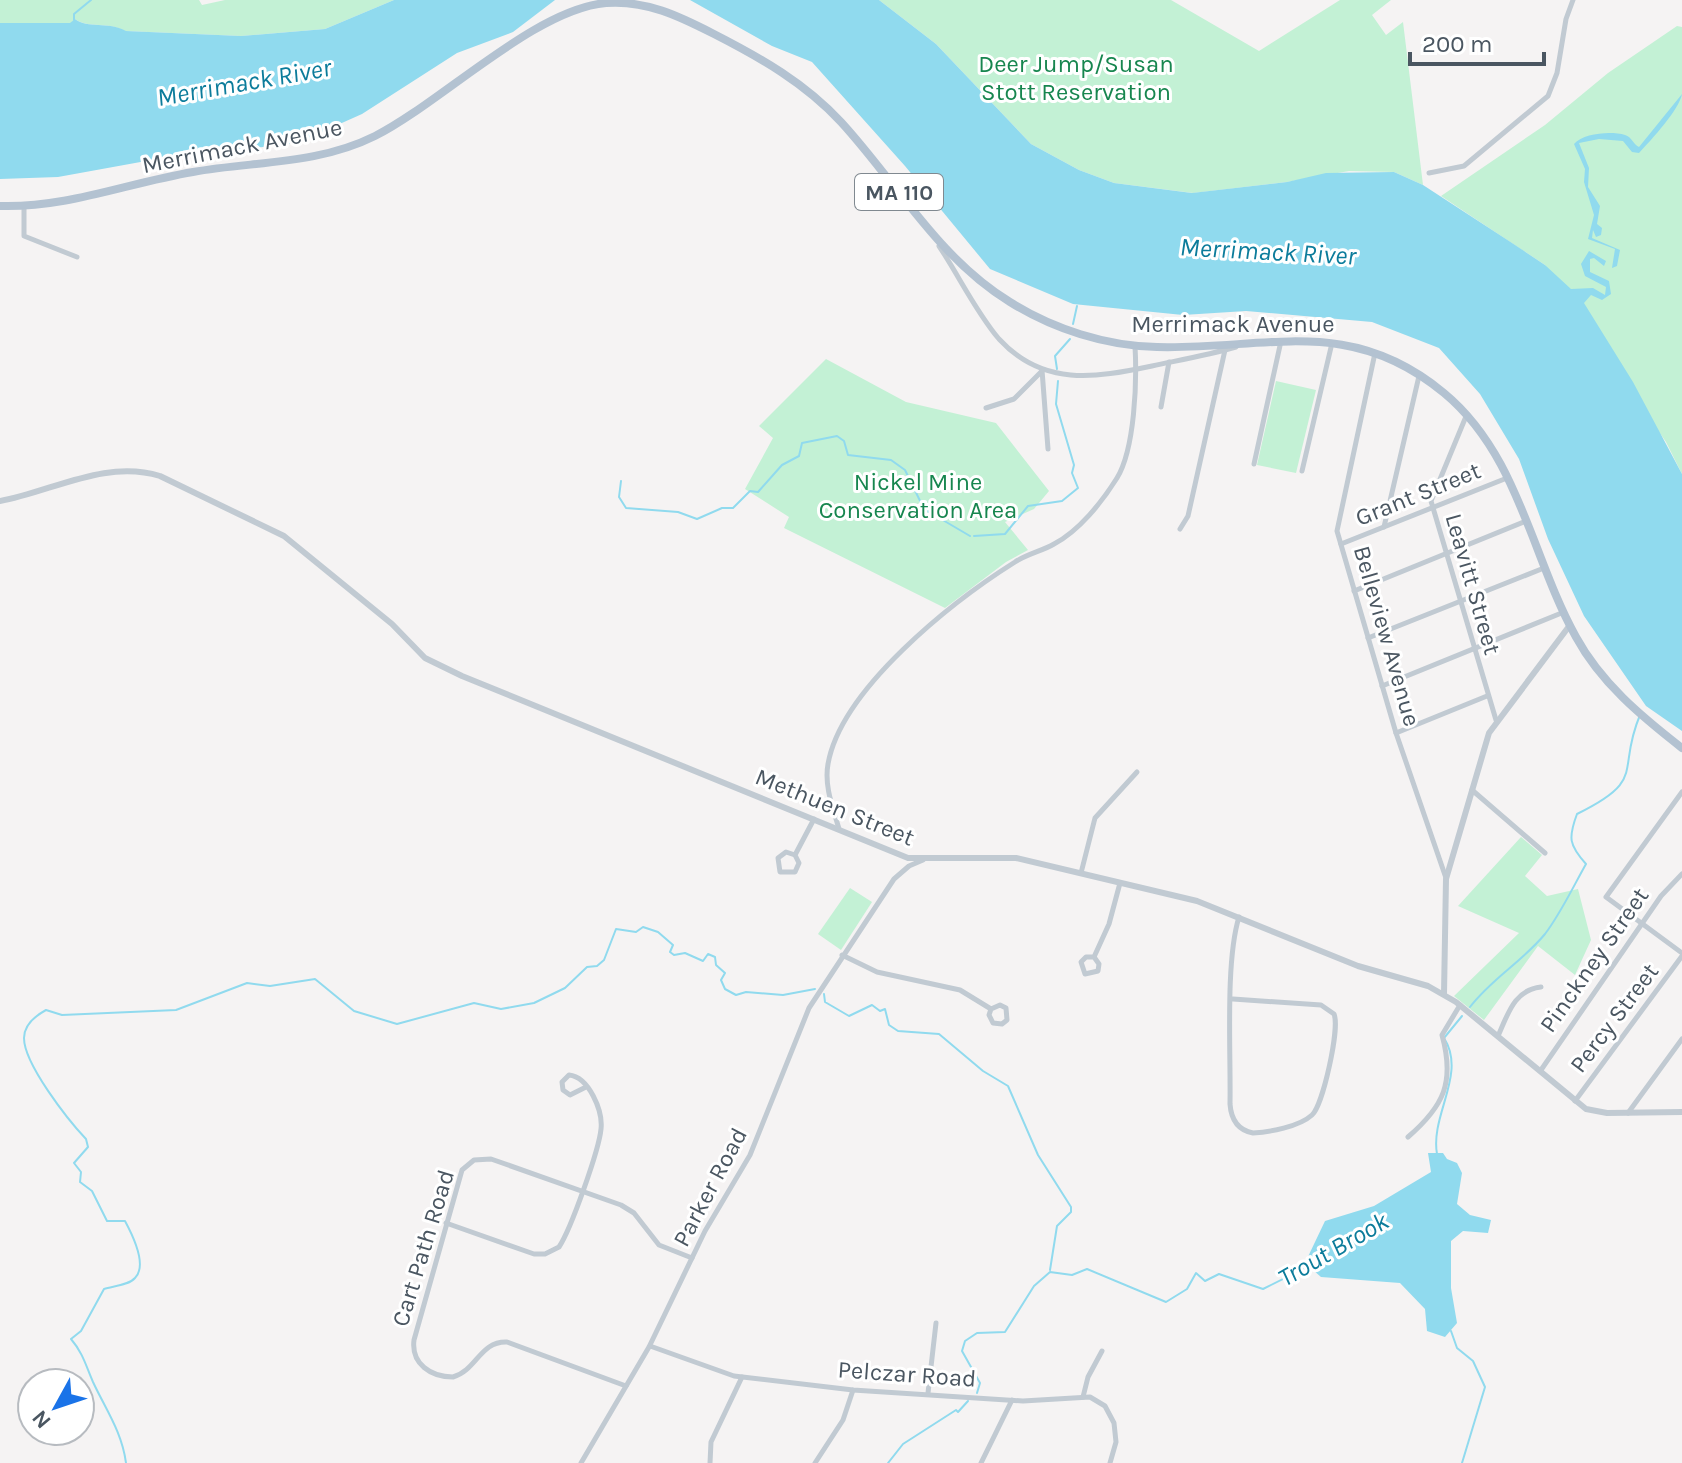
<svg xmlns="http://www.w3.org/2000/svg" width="1682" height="1463" viewBox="0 0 1682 1463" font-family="Karla,sans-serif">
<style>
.green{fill:#c3f1d5}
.water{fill:#90daee}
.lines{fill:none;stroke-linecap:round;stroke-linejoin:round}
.stream{stroke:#90daee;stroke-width:2}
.minor{stroke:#c1cad2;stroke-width:5}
.tertiary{stroke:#c1cad2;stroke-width:6}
.primary{stroke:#b3c2d1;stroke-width:8}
.labels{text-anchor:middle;stroke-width:6;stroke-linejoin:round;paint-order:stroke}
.shield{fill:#fff;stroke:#808990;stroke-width:2}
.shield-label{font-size:22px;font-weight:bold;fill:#4a5661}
.park-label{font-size:24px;fill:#17864f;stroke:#fff}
.street-label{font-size:24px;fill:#4a5661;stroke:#fff}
.water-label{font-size:26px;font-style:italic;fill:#0c7c9b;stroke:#fff}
</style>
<rect width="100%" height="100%" fill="#f5f3f3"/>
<!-- green -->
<g class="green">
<path d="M0,0H199L202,5L225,0H394L325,29L241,36L125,31C107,21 89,29 75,19L71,23H0Z"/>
<path d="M879,0H1171L1259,51L1340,0H1391L1372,15L1386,35L1403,22L1423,185L1394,172L1349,171L1287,182L1193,193L1114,183L1079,170L1031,144L936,44Z"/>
<path d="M1677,26L1682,27V474L1666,442L1545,265L1441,196L1545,125L1608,73Z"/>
<path d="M826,359L906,402L996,423L1049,491L1034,509L1005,522L1028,550L1006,562L945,608L784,528L789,517L745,489L773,438L759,426Z"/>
<path d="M1276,381L1316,390L1296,473L1257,465Z"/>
<path d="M1521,837L1542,855L1525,876L1547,896L1578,889L1591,940L1575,975L1538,946L1484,1020L1454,996L1519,933L1458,906Z"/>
<path d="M850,888L872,902L841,950L818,934Z"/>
</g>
<!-- water -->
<g class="water">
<path d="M394,0H555L513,32L457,53L362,114L297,143L157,159L58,177L0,179V23H70L75,19C88,29 108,21 126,31L241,36L325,29Z"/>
<path d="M690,0H879L936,44L1031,144L1079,170L1114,183L1192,193L1287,182L1326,173L1394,172L1423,185L1509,241L1545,265L1571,289L1593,288L1605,295L1606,287L1585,276L1581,264L1589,251L1606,261L1604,266L1594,258L1590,259V272L1609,281L1611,294L1602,300L1591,295L1584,303L1633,382L1682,474V731L1646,706L1584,616L1548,539L1519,459L1480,394L1439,348L1372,322L1246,311L1183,315L1073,304L990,269L905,166L812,62L772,46Z"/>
<path d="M1682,94C1679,110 1652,139 1639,153L1632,152L1623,141L1599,139L1579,143L1589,168L1588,187L1600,206L1597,224L1602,228L1601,235L1596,237L1593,230L1592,238L1620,250L1617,266L1612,268L1615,249L1588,239L1594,215L1584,182L1585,169L1574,144C1584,133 1611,131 1625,135C1632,137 1633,144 1639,147Z"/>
<path d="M1428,1153H1443L1447,1159L1457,1163L1462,1173L1457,1204L1470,1215L1491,1220L1488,1233L1463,1231L1451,1241V1288L1457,1323L1445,1337L1427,1331L1425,1309L1400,1283L1321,1277L1305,1263L1325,1221L1374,1206L1431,1172Z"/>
</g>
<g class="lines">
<!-- stream -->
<g class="stream">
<path d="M74,20V14L91,0"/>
<path d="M1073,324L1077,306"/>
<path d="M1057,369L1055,356L1070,339"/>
<path d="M621,481L619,497L626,508L678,512L697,519L722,508H733L750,491L758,492L782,465L799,456L802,443L837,436L844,441L848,455L891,460L905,470L924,509L970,536"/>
<path d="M974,536L1005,534L1028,506L1062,501L1078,488L1072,473L1074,465L1056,404L1058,381"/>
<path d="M824,994L825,1002L849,1016L872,1005L880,1011L885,1009L889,1025L898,1031L939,1034L983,1071L1008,1086L1038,1155L1071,1207V1212L1057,1226L1050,1270"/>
<path d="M1470,1007C1491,979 1523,961 1545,934C1561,913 1573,887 1586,864C1569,845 1568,838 1577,814C1648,779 1616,772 1640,715"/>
<path d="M1437,1154C1430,1115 1467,1074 1444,1038L1462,1016"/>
<path d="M1451,1331L1457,1348L1473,1361L1485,1387L1462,1463"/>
<path d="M977,1393L980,1383L962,1351L965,1341L977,1333L1005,1332L1034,1286L1050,1272L1072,1275L1087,1269L1166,1302L1187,1289L1196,1273L1205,1281L1219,1274L1263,1289L1309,1266"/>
<path d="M126,1463C122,1432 106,1410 93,1382C86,1366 83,1353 71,1339L81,1331L104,1289C114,1286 129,1285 135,1278C148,1265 132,1234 125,1221H107L92,1191L80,1182L81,1172L74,1163L88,1147L86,1139C68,1120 24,1064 24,1038C24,1025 35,1016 46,1010L62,1015L176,1010L247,983L270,986L315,979L354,1011L397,1024L474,1003L501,1009L534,1003L565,988L587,967L597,966L604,960L616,929L636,932L643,927L658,932L673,945L670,952L674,955L685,953L703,961L708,954L715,957L716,965L725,973L721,980L725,989L736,995L746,992L783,995L815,989"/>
<path d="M888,1463L903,1444L956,1410L958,1412L968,1401"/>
</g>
<!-- minor -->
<g class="minor">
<path d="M1429,173L1464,166L1548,96L1557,73L1566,19L1573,0"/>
<path d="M24,206V236L77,257"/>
<path d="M939,246C959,276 976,312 999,339C1043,387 1095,378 1152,366C1180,360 1208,355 1236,347"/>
<path d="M1375,353L1337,531L1396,733L1446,878"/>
<path d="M1042,370L1048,449"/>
<path d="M1161,407L1169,362"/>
<path d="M986,408L1014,399L1042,371"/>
<path d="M1467,414L1431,501L1496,720"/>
<path d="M1254,464L1281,341"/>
<path d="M1302,471L1332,343"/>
<path d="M1384,527L1419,376"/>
<path d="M1180,529L1188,516L1225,350"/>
<path d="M1341,544L1507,478"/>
<path d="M1354,591L1526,521"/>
<path d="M1368,638L1544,568"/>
<path d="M1382,686L1564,612"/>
<path d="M1396,733L1487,696"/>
<path d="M1472,790L1545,853"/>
<path d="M1682,792L1606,897L1682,953"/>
<path d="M839,829C833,808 824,786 828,764C841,689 953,601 1015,562C1027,554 1042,551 1054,544C1079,531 1102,502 1117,478C1135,448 1137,381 1135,346"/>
<path d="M795,855L799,863L795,872H780L778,858L786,852L795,855L814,819"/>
<path d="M1081,873L1095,818L1137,772"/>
<path d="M842,955L877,972L960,990L991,1009L989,1015L993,1023L1002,1024L1007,1020L1006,1008L1000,1005L991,1009"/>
<path d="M1094,957L1099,964L1098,971L1085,974L1081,962L1086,957H1094L1109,924L1120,883"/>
<path d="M1233,999L1321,1005L1334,1014C1340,1028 1323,1105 1312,1115C1299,1127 1269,1132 1253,1133C1237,1130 1231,1118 1230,1104C1231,1054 1225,962 1239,917"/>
<path d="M1498,1036C1508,1014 1514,990 1541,987"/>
<path d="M1541,1070L1661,896L1682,874"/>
<path d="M1575,1101L1682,956"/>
<path d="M1628,1113L1682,1039"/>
<path d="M1408,1137C1444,1106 1455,1082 1442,1035L1460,1005"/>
<path d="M446,1223L534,1254H545L559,1247C571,1229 599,1150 601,1129C603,1111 589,1077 569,1075L562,1082L563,1090L570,1095L586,1087"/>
<path d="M650,1346L734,1376L853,1390L1023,1401L1090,1397L1105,1406L1114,1423L1116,1442L1110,1463"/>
<path d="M626,1386L507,1342C480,1341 477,1370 453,1377C431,1377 411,1364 414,1340L462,1170L474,1160L491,1159L621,1205L634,1213L659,1245L692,1258"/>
<path d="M928,1393L936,1323"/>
<path d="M1083,1397L1088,1377L1102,1351"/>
<path d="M581,1463L649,1347L705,1231L750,1155L809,1008L894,879L909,866L923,860"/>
<path d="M710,1463L711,1442L742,1377"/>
<path d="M815,1463L843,1420L853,1390"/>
<path d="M981,1463L1012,1400"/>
</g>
<!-- tertiary -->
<g class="tertiary">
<path d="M0,501C51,492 105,459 160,476L284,536L392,624L425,658L462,676L908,858H1016L1197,901L1358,966L1428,986L1456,1002L1586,1109L1607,1113L1682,1112"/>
<path d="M1444,994L1446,879L1489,733L1570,625"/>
</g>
<!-- primary -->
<path class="primary" d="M0,206C68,208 127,183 193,172C254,161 317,165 375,136C442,102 535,9 606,3C646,0 679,16 714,34C761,58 805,83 841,122C897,183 938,258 1010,302C1053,329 1106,346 1157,347C1266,350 1349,314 1444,393C1519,455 1531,556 1576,637C1601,683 1641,716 1682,748"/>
</g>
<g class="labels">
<!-- shield labels -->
<rect class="shield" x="855" y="174" width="88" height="36" rx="6"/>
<g class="shield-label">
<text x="899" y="200">MA 110</text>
</g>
<!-- park labels -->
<g class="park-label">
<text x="1076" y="72">Deer Jump/Susan<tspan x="1076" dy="28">Stott Reservation</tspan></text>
<text x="918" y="490">Nickel Mine<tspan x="918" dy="28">Conservation Area</tspan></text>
</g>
<!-- street labels -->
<g class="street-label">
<text transform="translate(242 146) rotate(-11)" y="8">Merrimack Avenue</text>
<text x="1233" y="332">Merrimack Avenue</text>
<text transform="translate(1418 494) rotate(-22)" y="8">Grant Street</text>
<text transform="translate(1473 584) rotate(74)" y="8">Leavitt Street</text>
<text transform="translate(1387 636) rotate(74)" y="8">Belleview Avenue</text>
<text transform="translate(835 807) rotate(22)" y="8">Methuen Street</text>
<text transform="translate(1594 960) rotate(-55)" y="8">Pinckney Street</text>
<text transform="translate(1614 1018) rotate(-53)" y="8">Percy Street</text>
<text transform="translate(710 1187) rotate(-62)" y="8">Parker Road</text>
<text transform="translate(423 1248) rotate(-73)" y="8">Cart Path Road</text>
<text transform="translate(907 1374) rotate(4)" y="8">Pelczar Road</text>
</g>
<!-- water labels -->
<g class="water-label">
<text transform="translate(244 82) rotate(-10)" y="9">Merrimack River</text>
<text transform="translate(1268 251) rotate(3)" y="9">Merrimack River</text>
<text transform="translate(1333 1249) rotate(-30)" y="9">Trout Brook</text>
</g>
</g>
<!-- north arrow -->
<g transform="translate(56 1407) rotate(230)"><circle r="38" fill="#ffffff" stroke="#b7bbc0" stroke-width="2"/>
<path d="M0-6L14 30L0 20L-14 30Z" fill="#1a73e8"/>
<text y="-12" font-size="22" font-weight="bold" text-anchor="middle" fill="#4a5661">N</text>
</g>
<!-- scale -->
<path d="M1410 52v12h134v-12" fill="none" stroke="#4a5661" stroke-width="4"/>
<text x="1422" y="52" font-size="24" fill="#4a5661" stroke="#ffffff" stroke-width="6" paint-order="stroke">200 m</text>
</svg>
